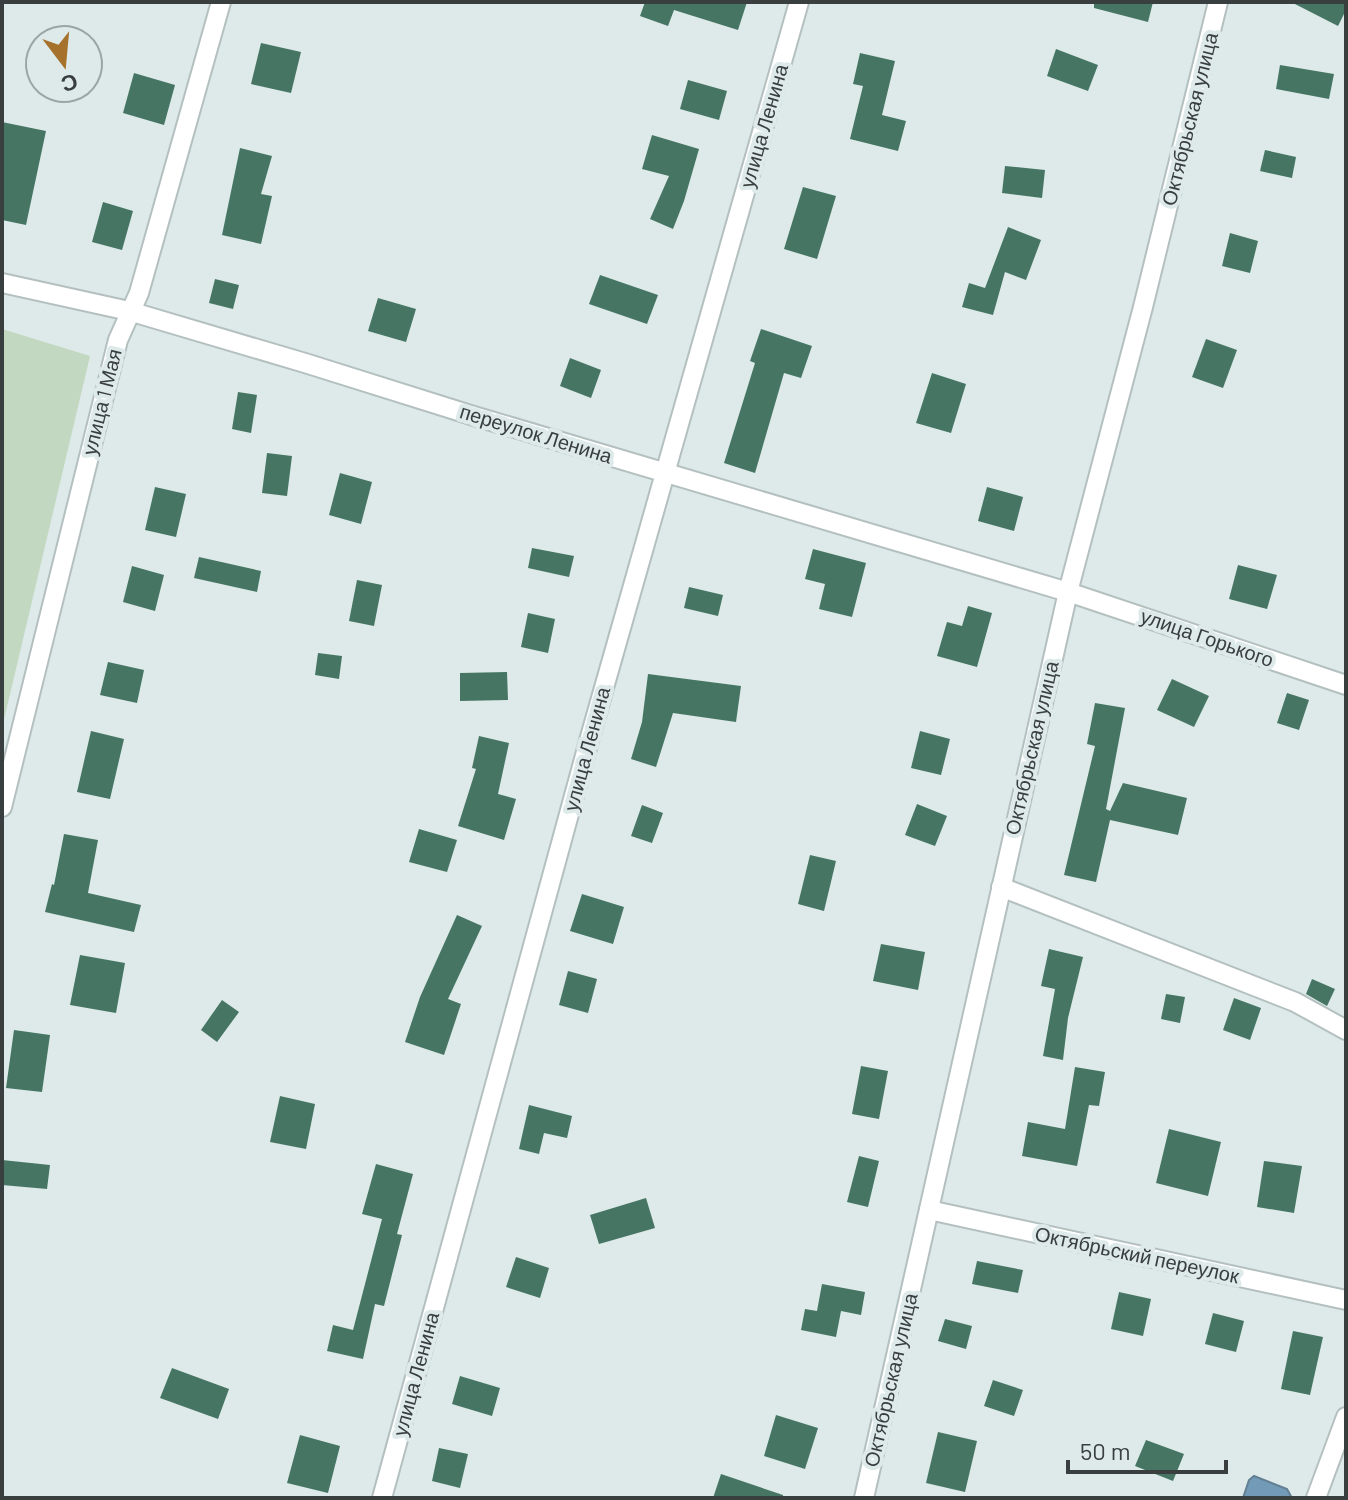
<svg xmlns="http://www.w3.org/2000/svg" width="1348" height="1500" viewBox="0 0 1348 1500" font-family="Barlow,sans-serif">
<style>
.green{fill:#c2d8c0}
.water{fill:#739bb8;stroke:#627f93;stroke-width:2}
.building{fill:#467663}
.lines{fill:none;stroke-linecap:round;stroke-linejoin:round}
.minor-casing{stroke:#b4c0bf;stroke-width:22}
.minor{stroke:#fff;stroke-width:18}
.labels{text-anchor:middle;stroke-width:8;stroke-linejoin:round;paint-order:stroke}
.street-label{font-size:20px;fill:#393e3e;stroke:#ddeae9}
</style>
<rect width="100%" height="100%" fill="#ddeae9"/>
<!-- green -->
<path class="green" d="M2,329L90,356L2,728Z"/>
<!-- water -->
<path class="water" d="M1254,1476L1287,1489L1292,1498H1243L1249,1480Z"/>
<!-- building -->
<g class="building">
<path d="M645,2H747L738,30L674,10L668,26L640,16Z"/>
<path d="M1094,2H1153L1148,22L1094,8Z"/>
<path d="M1291,2H1346V10L1338,26Z"/>
<path d="M261,43L301,52L291,93L251,84Z"/>
<path d="M1056,49L1098,65L1088,91L1047,76Z"/>
<path d="M860,53L895,61L882,115L906,121L898,151L850,139L863,86L853,84Z"/>
<path d="M1280,65L1334,74L1329,99L1276,89Z"/>
<path d="M134,73L175,85L164,125L123,113Z"/>
<path d="M688,80L727,91L719,120L680,109Z"/>
<path d="M2,122L46,131L26,225L2,220Z"/>
<path d="M652,135L699,149L684,201L673,229L650,219L669,176L642,169Z"/>
<path d="M240,148L272,156L261,194L272,196L261,244L222,235Z"/>
<path d="M1265,150L1296,157L1292,178L1260,171Z"/>
<path d="M1005,166L1045,170L1042,198L1002,193Z"/>
<path d="M803,187L836,196L817,259L784,249Z"/>
<path d="M103,202L133,211L122,250L92,242Z"/>
<path d="M1008,227L1041,240L1026,280L1005,272L993,315L962,307L969,283L985,288Z"/>
<path d="M1230,233L1258,241L1250,273L1222,266Z"/>
<path d="M600,275L658,295L647,324L589,304Z"/>
<path d="M215,279L239,285L233,309L209,303Z"/>
<path d="M378,298L416,309L406,342L368,331Z"/>
<path d="M761,329L812,346L801,378L784,373L755,473L724,463L755,363L750,361Z"/>
<path d="M1206,339L1237,350L1223,388L1192,377Z"/>
<path d="M570,358L601,370L591,398L560,386Z"/>
<path d="M932,373L966,384L951,433L916,423Z"/>
<path d="M238,392L257,395L251,433L232,429Z"/>
<path d="M267,453L292,456L287,496L262,493Z"/>
<path d="M340,473L372,482L361,524L329,515Z"/>
<path d="M155,487L186,494L176,537L145,530Z"/>
<path d="M987,487L1023,497L1014,531L978,521Z"/>
<path d="M532,548L574,556L569,577L528,568Z"/>
<path d="M813,549L866,563L852,617L819,609L825,584L805,579Z"/>
<path d="M199,557L261,571L257,592L194,578Z"/>
<path d="M1238,565L1277,575L1267,609L1229,599Z"/>
<path d="M132,566L164,575L155,611L123,602Z"/>
<path d="M357,580L382,585L374,626L349,621Z"/>
<path d="M689,587L723,595L718,616L684,608Z"/>
<path d="M968,606L992,613L977,667L937,656L947,622L962,626Z"/>
<path d="M528,613L555,619L548,653L521,647Z"/>
<path d="M318,653L342,656L339,679L315,675Z"/>
<path d="M108,662L144,670L137,703L100,695Z"/>
<path d="M507,672L508,700L460,701V673Z"/>
<path d="M648,674L741,686L736,722L673,713L656,767L631,759L642,722Z"/>
<path d="M1172,679L1209,696L1194,727L1157,710Z"/>
<path d="M1287,693L1309,700L1299,730L1277,723Z"/>
<path d="M1095,703L1125,708L1106,809L1110,811L1123,783L1187,798L1178,835L1110,820L1096,882L1064,875L1095,746L1087,744Z"/>
<path d="M91,731L124,739L110,799L77,792Z"/>
<path d="M920,731L950,739L941,775L911,768Z"/>
<path d="M479,736L509,743L498,794L516,799L504,840L458,826L476,769L472,768Z"/>
<path d="M917,804L947,816L935,846L905,835Z"/>
<path d="M642,805L663,813L652,843L631,836Z"/>
<path d="M419,829L457,840L447,872L409,862Z"/>
<path d="M64,834L98,840L88,893L141,905L134,932L45,912L52,884L54,885Z"/>
<path d="M810,855L836,861L824,911L798,904Z"/>
<path d="M582,894L624,907L613,944L570,931Z"/>
<path d="M457,915L482,926L448,999L461,1004L444,1055L405,1042L420,997Z"/>
<path d="M881,944L925,952L918,990L873,981Z"/>
<path d="M1049,949L1083,957L1068,1018L1063,1060L1043,1056L1055,989L1041,986Z"/>
<path d="M80,955L125,963L116,1013L70,1005Z"/>
<path d="M568,971L597,979L588,1013L559,1005Z"/>
<path d="M1312,979L1335,989L1327,1006L1306,994Z"/>
<path d="M1166,994L1185,997L1180,1023L1161,1019Z"/>
<path d="M1234,998L1261,1008L1250,1040L1223,1030Z"/>
<path d="M222,1000L239,1012L217,1042L201,1030Z"/>
<path d="M14,1030L50,1035L42,1092L6,1088Z"/>
<path d="M861,1066L888,1071L879,1119L852,1114Z"/>
<path d="M1075,1067L1105,1072L1099,1106L1089,1105L1077,1166L1022,1156L1028,1122L1065,1129Z"/>
<path d="M280,1096L315,1104L306,1149L270,1142Z"/>
<path d="M529,1105L572,1116L567,1138L544,1133L539,1154L519,1149Z"/>
<path d="M1169,1129L1221,1142L1208,1196L1156,1183Z"/>
<path d="M859,1156L879,1161L868,1207L847,1202Z"/>
<path d="M2,1160L50,1165L47,1189L2,1185Z"/>
<path d="M1264,1161L1302,1166L1294,1213L1257,1207Z"/>
<path d="M376,1164L413,1174L397,1234L402,1235L384,1306L375,1304L363,1359L327,1351L333,1325L353,1330L382,1219L362,1214Z"/>
<path d="M646,1198L655,1228L599,1244L590,1215Z"/>
<path d="M516,1257L549,1268L540,1298L506,1287Z"/>
<path d="M977,1261L1023,1270L1018,1293L972,1284Z"/>
<path d="M822,1284L865,1292L861,1315L841,1311L836,1337L801,1330L805,1309L817,1311Z"/>
<path d="M1119,1292L1151,1299L1143,1336L1111,1329Z"/>
<path d="M1213,1313L1244,1321L1236,1352L1205,1344Z"/>
<path d="M945,1319L972,1326L966,1349L938,1341Z"/>
<path d="M1293,1331L1323,1337L1310,1395L1281,1389Z"/>
<path d="M172,1368L229,1389L218,1419L160,1398Z"/>
<path d="M460,1376L500,1388L492,1416L452,1404Z"/>
<path d="M993,1380L1023,1390L1014,1416L984,1406Z"/>
<path d="M776,1415L818,1428L805,1469L764,1456Z"/>
<path d="M938,1432L977,1441L965,1492L926,1483Z"/>
<path d="M300,1435L340,1446L328,1493L287,1483Z"/>
<path d="M1146,1440L1184,1454L1173,1481L1135,1466Z"/>
<path d="M439,1448L468,1454L460,1488L432,1481Z"/>
<path d="M721,1474L783,1495V1498H713Z"/>
</g>
<g class="lines">
<defs>
<g id="minor">
<path d="M2,283L129,311L305,363L474,416L1068,592L1346,685"/>
<path d="M2,807L118,340L139,293L221,2"/>
<path d="M1001,887L1295,1002L1346,1030"/>
<path d="M929,1210L1346,1300"/>
<path d="M382,1498L592,730L799,2"/>
<path d="M864,1498L1068,592L1143,307L1218,2"/>
<path d="M1316,1498L1346,1417"/>
</g>
</defs>
<!-- minor casing -->
<use href="#minor" class="minor-casing"/>
<!-- minor -->
<use href="#minor" class="minor"/>
</g>
<g class="labels">
<!-- street labels -->
<g class="street-label">
<text transform="translate(1190 119) rotate(-76)" y="7">Октябрьская улица</text>
<text transform="translate(764 126) rotate(-74)" y="7">улица Ленина</text>
<text transform="translate(102 402) rotate(-76)" y="7">улица 1 Мая</text>
<text transform="translate(536 434) rotate(17)" y="7">переулок Ленина</text>
<text transform="translate(1207 638) rotate(19)" y="7">улица Горького</text>
<text transform="translate(1032 748) rotate(-77)" y="7">Октябрьская улица</text>
<text transform="translate(587 749) rotate(-75)" y="7">улица Ленина</text>
<text transform="translate(1137 1255) rotate(12)" y="7">Октябрьский переулок</text>
<text transform="translate(416 1374) rotate(-75)" y="7">улица Ленина</text>
<text transform="translate(891 1380) rotate(-77)" y="7">Октябрьская улица</text>
</g>
</g>
<!-- border -->
<rect width="1348" height="1500" fill="none" stroke="#393e3e" stroke-width="8"/>
<!-- north arrow -->
<g transform="translate(64 64) rotate(164)"><circle r="38" fill="#ddeae9" stroke="#9ba5a5" stroke-width="2"/>
<path d="M0-6L14 30L0 20L-14 30Z" fill="#a6722b"/>
<text y="-12" font-size="22" font-weight="bold" text-anchor="middle" fill="#393e3e">С</text>
</g>
<!-- scale -->
<path d="M1068 1460v12h158v-12" fill="none" stroke="#393e3e" stroke-width="4"/>
<text x="1080" y="1460" font-size="24" fill="#393e3e" stroke="#ddeae9" stroke-width="6" paint-order="stroke">50 m</text>
</svg>
